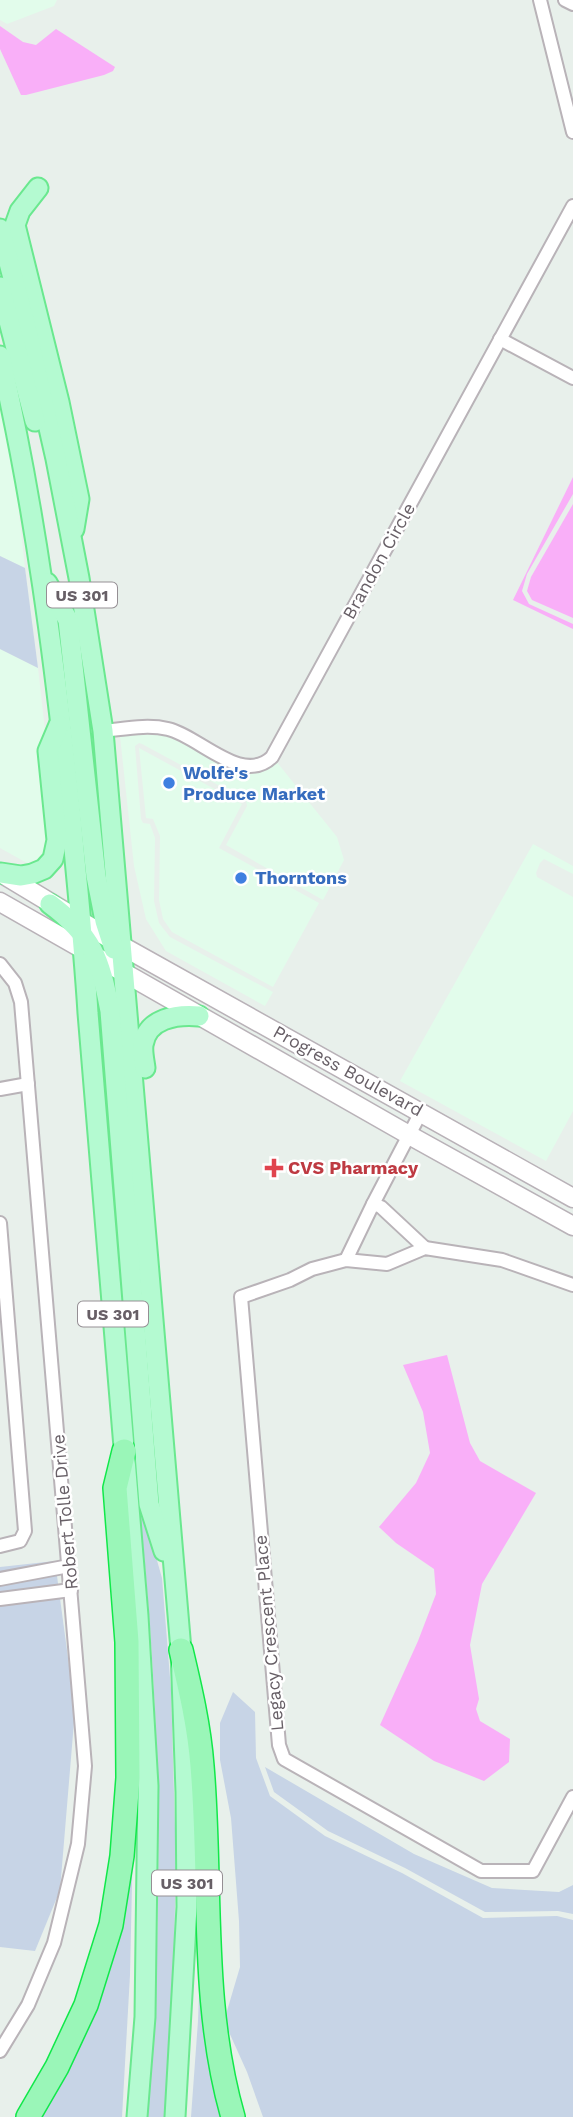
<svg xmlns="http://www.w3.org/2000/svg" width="573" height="2117" viewBox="0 0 573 2117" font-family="'Work Sans',sans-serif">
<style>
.commercial{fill:#e2fceb}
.green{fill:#c7d4e6}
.water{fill:#f9aff8}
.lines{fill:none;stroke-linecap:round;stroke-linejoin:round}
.street-casing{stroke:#b9b3b8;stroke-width:16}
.secondary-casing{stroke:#b9b2b8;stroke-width:21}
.primary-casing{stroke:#6ae88f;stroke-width:23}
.highway-casing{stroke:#11e84a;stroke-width:26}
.street{stroke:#fff;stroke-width:12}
.secondary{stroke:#fff;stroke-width:18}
.primary{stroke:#b4fad1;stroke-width:19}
.highway{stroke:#9af6b8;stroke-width:23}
.shop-dot{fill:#3f7fe0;stroke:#fff;stroke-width:2.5}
.health-dot{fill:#e0444e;stroke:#fff;stroke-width:2.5}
.labels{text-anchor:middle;stroke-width:5;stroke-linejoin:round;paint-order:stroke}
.shield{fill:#fff;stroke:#958f94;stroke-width:2}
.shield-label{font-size:16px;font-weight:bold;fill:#675f66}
.street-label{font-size:18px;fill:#675f66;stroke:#fff}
.shop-label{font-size:18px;font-weight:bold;fill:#366cbe;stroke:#fff;text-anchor:start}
.health-label{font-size:18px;font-weight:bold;fill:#be3a42;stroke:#fff;text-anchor:start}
</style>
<rect width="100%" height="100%" fill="#e8f0eb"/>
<!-- commercial -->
<g class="commercial">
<path d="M0,0H57L54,6L7,24L0,20Z"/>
<path d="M0,406L15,478L25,568L0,556Z"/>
<path d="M0,649L38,668L46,740L51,841L47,856L27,863L0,848Z"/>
<path d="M156,733L178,739L221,764L239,772L247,773L261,771L276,761L337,837L344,860L323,900L226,845L247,806L246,800L142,744L139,743L135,746L141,819L143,823L150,824L155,838L154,901L159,923L170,937L273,992L265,1006L166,951L146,919L134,866L120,736Z"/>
<path d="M139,748L242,804L219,848L319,903L273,987L172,932L163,919L159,900L160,836L153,819L146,818Z"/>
<path d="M533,844L573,866V874L544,859L540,863L536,873L537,877L573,897V1111L546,1161L400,1081Z"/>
</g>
<!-- green -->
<g class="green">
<path d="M0,556L25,568L38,668L0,649Z"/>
<path d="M141,1504L162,1578L171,1690L176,1863L173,1995L165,2117H147C165,1913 161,1709 139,1505Z"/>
<path d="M55,1561L75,1710L60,1890L35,1951L0,1947V1567Z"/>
<path d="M233,1692L255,1712L256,1758L270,1796L325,1836L402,1873L483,1918L557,1916L573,1920V2117H263L247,2072L224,2021L240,1967L239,1921L231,1818L220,1760V1723Z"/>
<path d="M265,1767L414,1854L492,1888L559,1892L573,1885V1914L558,1911L485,1912L405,1868L328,1831L274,1792Z"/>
<path d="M133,1839L130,1975L122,2117H37Z"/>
<path d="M202,1913L228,2117H191L198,2021Z"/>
</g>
<!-- water -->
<g class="water">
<path d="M0,26L23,42L36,45L56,29L115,67L113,71L104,75L26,95H21L0,49Z"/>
<path d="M573,477V494L527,574L522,591L529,604L573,624V629L513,600Z"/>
<path d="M573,504V618L532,600L527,591L531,577Z"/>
<path d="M447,1355L470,1443L480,1461L536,1493L482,1584L470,1645L479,1699L476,1709L480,1721L510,1739L509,1762L484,1781L434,1761L380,1725L418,1641L436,1594L434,1569L396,1543L379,1527L416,1483L430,1453L423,1412L403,1365Z"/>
</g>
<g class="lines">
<defs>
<g id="street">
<path d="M540,0L573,132"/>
<path d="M565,0L573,4"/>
<path d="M500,339L573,378"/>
<path d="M103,731C124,729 147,724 168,729C199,736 242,786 272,757L573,206"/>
<path d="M0,964L15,983L21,1002L85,1766L78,1844L54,1943L28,2005L0,2051"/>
<path d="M0,1089L28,1084"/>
<path d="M373,1204L381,1207L425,1248"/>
<path d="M0,1223L25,1531L20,1541L0,1546"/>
<path d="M346,1260L373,1204L421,1112"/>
<path d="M573,1285L502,1260L425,1248L387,1264L346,1260L312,1269L290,1280L241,1297L279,1745L284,1759L481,1871H533L573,1797"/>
<path d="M0,1579L69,1566"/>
<path d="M0,1599L71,1590"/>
</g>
<g id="secondary">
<path d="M1,873L122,946L573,1198"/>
<path d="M0,902L409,1135L573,1226"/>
</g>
<g id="primary">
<path d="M38,188L20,211L15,225L59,402L79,499L74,529"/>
<path d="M0,229L26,327L56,459L79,578L103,731L181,1650L186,1792L187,1907L175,2117"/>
<path d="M0,287L35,421"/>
<path d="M0,356C35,508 55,662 71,817C77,882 84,947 88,1013L138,1616L148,1786L145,2017L137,2117"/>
<path d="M47,583L68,620L96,876L105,921L114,949"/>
<path d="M1,873L21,876L32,874L44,869L53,859L57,840L48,751L59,725"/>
<path d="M50,904C93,936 100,959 110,1011L149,1504L164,1551"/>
<path d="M145,1068C144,1060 142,1052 143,1045C147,1018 177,1014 199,1016"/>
</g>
<g id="highway">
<path d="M181,1650C190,1688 199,1726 202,1766C212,1882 200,2003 233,2117"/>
<path d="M28,2117L57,2067L86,2005L111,1925L122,1856L128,1778L127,1642L115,1488L124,1451"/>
</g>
</defs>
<!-- street casing -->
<use href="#street" class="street-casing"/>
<!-- secondary casing -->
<use href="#secondary" class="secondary-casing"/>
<!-- primary casing -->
<use href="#primary" class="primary-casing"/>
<!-- highway casing -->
<use href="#highway" class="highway-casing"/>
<!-- street -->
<use href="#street" class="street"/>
<!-- secondary -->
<use href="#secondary" class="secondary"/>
<!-- primary -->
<use href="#primary" class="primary"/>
<!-- highway -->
<use href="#highway" class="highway"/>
</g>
<!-- markers -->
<g class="shop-dot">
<circle cx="169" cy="783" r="7"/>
<circle cx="241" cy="878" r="7"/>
</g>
<path class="health-dot" d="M270.5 1157.5h7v7h7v7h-7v7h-7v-7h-7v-7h7z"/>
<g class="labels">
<!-- shield labels -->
<g class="shield">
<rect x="47" y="582.5" width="70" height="25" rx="5"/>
<rect x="78" y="1301.5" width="70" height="25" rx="5"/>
<rect x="152" y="1870.5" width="70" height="25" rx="5"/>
</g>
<g class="shield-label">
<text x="82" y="601">US 301</text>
<text x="113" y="1320">US 301</text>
<text x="187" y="1889">US 301</text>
</g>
<!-- street labels -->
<g class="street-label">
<text transform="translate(379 561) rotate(-61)" y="6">Brandon Circle</text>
<text transform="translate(348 1071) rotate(29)" y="6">Progress Boulevard</text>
<text transform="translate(65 1512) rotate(-95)" y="6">Robert Tolle Drive</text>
<text transform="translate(269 1633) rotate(-95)" y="6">Legacy Crescent Place</text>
</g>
<!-- shop labels -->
<g class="shop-label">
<text x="183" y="779">Wolfe's<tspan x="183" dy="21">Produce Market</tspan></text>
<text x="255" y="884">Thorntons</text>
</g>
<!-- health labels -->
<g class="health-label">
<text x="288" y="1174">CVS Pharmacy</text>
</g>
</g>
</svg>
